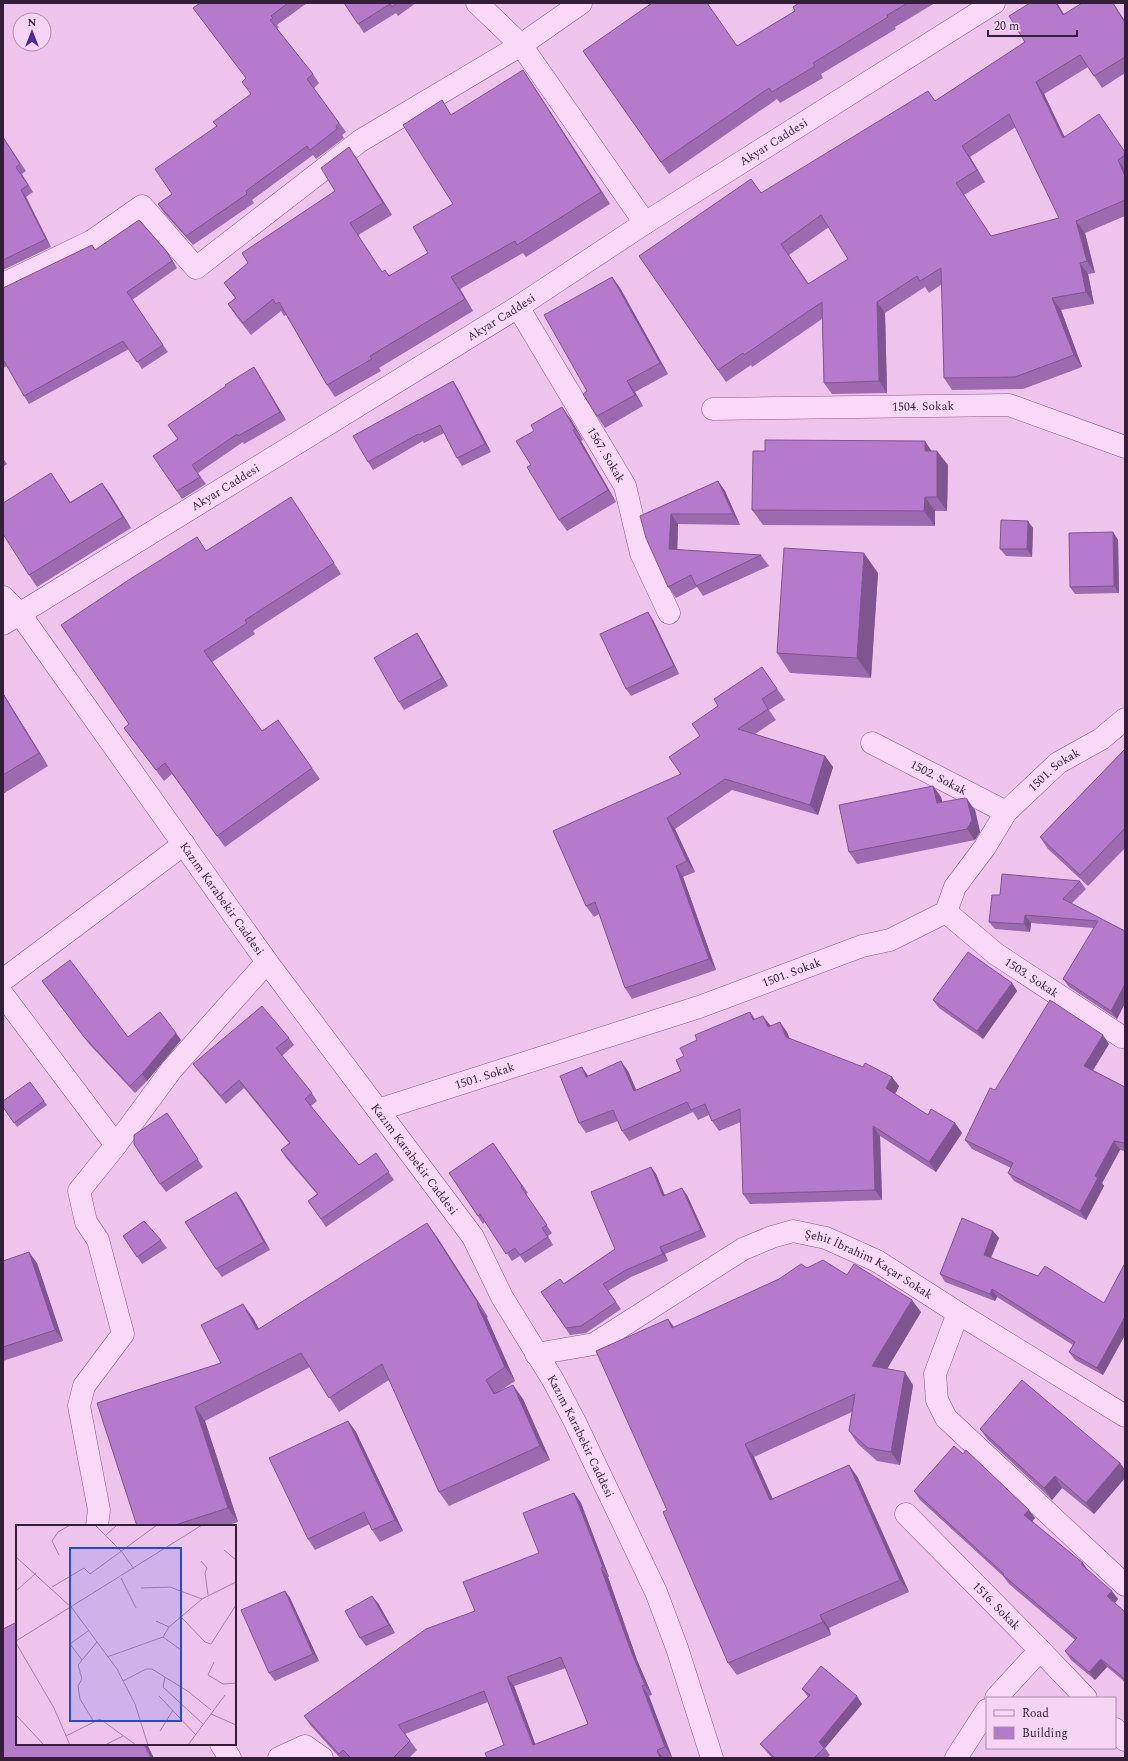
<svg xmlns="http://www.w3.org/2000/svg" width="1128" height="1761" viewBox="0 0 1128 1761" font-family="Spectral,serif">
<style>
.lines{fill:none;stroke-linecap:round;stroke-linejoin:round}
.minor-casing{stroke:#825b89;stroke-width:23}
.minor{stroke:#f9d8f8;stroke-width:22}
.wall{fill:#9d69af;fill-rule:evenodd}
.shaded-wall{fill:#7f558f}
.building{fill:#b67acc;stroke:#7f558f;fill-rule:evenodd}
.labels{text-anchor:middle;stroke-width:3;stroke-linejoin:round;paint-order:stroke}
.street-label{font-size:12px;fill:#341f39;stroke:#f5d4f4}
.inset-road{fill:none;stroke:#a482a5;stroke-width:1}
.view{fill:#1d4ed8;fill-opacity:0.15;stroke:#1d4ed8;stroke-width:2}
.inset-edge{fill:none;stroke:#341f39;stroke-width:2}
</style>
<rect width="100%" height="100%" fill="#eec4ed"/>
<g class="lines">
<defs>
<g id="minor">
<path d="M477,3L521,45L645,223"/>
<path d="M3,284L92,241L142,206L196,268L360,141L521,45L581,3"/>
<path id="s1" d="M518,307L625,486L641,553L669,613"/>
<path id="s2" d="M713,409L1009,405L1125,447"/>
<path id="s3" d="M3,597L20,614L267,962L473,1237L502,1297L553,1380L575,1422L656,1592L677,1648L712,1758"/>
<path id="s4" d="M3,624L518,307L645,223L994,3"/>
<path id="s5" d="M872,743L1006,812"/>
<path id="s6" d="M946,912L996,954L1122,1037"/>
<path d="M3,980L184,844"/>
<path d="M3,995L116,1145"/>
<path id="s7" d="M378,1110L699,1007L862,946L890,940L946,912L955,887L985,847L1006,812L1058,763L1101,739L1125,719"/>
<path d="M958,1313L935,1374L937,1400L946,1418L1125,1585"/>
<path id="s8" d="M536,1354L594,1344L743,1249L772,1237L793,1231L826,1238L877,1261L958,1313L1125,1416"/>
<path id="s9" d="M906,1514L1040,1650L1086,1698"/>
<path d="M97,1526L99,1510L79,1406L84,1386L123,1334L98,1240L86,1222L79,1191L116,1145L172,1069L267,962"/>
<path d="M996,1698L1040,1650"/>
<path d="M1115,1729L1125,1740"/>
<path d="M221,1744L230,1758"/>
<path d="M279,1758L305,1746L322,1758"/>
<path d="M956,1758L987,1710"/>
</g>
</defs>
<!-- minor casing -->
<use href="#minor" class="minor-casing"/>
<!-- minor -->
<use href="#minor" class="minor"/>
</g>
<!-- wall -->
<g class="wall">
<path d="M200,3H307L277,25L279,27L277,29L313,74L319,83L314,88L346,132L342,135L344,138L316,159L313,155L252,200L254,203L193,245L164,213L158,204L172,194L216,126L251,94L246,78L193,8Z"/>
<path d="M344,3H416L398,16L396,13L364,33Z"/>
<path d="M799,3H935L895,27L896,29L821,74L823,78L780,103L777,99L669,174L583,51L737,46L795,11Z"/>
<path d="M1030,3H1057L1064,14L1082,3H1113L1125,21V73L1102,88L1088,67L1044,94L1064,137L1125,151V216L1085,233L1095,273L1088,274L1094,304L1061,310L1082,367L1023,389L952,390L944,378L942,284L929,293L925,287L885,313L887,393L832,394L824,383L822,319L752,367L751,365L726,382L639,256L761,193L935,101L1025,42ZM1016,127L1059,218L991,236L964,195L985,182L970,157ZM829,227L848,259L809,284L789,255Z"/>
<path d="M531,82L610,204L526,257L523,253L460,289L473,311L379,368L381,371L335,397L327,385L286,315L284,316L281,311L251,335L236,316L228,304L235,298L224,283L335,191L357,159L392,215L358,235L382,272L390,276L428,253L453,204L452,114Z"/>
<path d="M3,137L26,171L22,174L33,192L26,197L51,247L3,270Z"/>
<path d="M96,250L167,252L177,268L132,300L168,352L142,369L129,349L29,404L24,396L7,366L3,368V288Z"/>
<path d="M612,277L620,288L668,374L635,392L643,406L605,428L597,416L587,391Z"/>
<path d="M254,367L259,375L286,420L244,444L243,442L198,473L206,484L182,499L153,456L178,439Z"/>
<path d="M453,381L458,389L491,452L462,466L457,458L444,433L424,443L423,441L373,470L368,462Z"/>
<path d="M570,418L583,440L581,441L616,502L567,531L559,520Z"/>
<path d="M932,451L948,465L947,511H935V526L763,525L752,510Z"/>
<path d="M3,458L7,464L3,467Z"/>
<path d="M718,481L725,491L740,525L678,524L677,550L761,555L769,566L703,596L697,587L676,598L668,587L640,516Z"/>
<path d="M102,483L110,494L131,528L37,587L29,575L59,485L70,502Z"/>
<path d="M298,508L341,574L253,631L255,634L212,662L262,731L278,720L320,779L225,847L172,774L164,781L124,728L129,724L206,551Z"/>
<path d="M1033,528L1032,557L1006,556L1000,549Z"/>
<path d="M1113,532L1118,540L1119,593L1075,594L1070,587Z"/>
<path d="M878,573L871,678L790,673L777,653Z"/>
<path d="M653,620L679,674L631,696L626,689Z"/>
<path d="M417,633L422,641L448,686L404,710L399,702Z"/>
<path d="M762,667L785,700L769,710L776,720L755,734L825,756L833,767L818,815L732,790L675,829L695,872L683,877L716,970L632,999L625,988L599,914L594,917L586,906L681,774L700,736L718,706Z"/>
<path d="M3,693L48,766L3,794Z"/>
<path d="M1125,749V848L1088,886L1048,849L1040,837Z"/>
<path d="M933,786L941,797L942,802L975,810L980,832L975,840L857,864L849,852Z"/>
<path d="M1080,881L1086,889L1071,904L1125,931V1003L1117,1019L1069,987L1063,979L1094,928L1031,923L1030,932L995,929L989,922L1000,895Z"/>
<path d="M42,981L128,1037L181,1040L147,1081L135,1093L89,1044Z"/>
<path d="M1012,983L1017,991L983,1039L939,1008L933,1000Z"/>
<path d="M755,1019L770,1026L787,1032L789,1038L899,1086L895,1094L928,1115L955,1123L962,1133L936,1172L880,1136L882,1200L750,1204L743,1194L741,1122L719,1131L712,1121L709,1115L698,1120L693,1112L629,1141L622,1131L618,1121L586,1133L579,1123L588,1076L628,1071L636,1090L681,1071L684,1056Z"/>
<path d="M289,1038L294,1045L282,1056L312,1093L317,1101L311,1106L359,1165L376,1153L394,1180L326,1227L308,1201L317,1194L286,1158L281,1150L289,1143L244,1088L226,1104L199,1072L193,1064Z"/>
<path d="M1109,1044L1093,1070L1125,1087V1151L1120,1150L1102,1183L1104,1186L1086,1220L1014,1181L1008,1173L1011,1168L972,1149L965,1140L995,1090Z"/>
<path d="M30,1082L47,1105L17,1127L3,1107Z"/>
<path d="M167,1113L203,1167L166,1192L160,1184Z"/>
<path d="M493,1143L528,1193L526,1194L552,1233L548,1236L553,1245L525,1263L520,1256L512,1261L485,1222L483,1224L449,1173Z"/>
<path d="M651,1167L656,1174L665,1196L687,1195L706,1237L665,1254L668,1261L631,1277L608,1291L621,1309L586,1333L570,1335L541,1292L564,1283L615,1249Z"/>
<path d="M236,1192L242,1200L270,1250L222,1277L216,1269Z"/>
<path d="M993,1231L999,1238L991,1258L1104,1303L1125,1263V1335L1103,1375L1075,1360L1069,1352L1073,1345L997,1297L995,1301L945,1282L940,1274Z"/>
<path d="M123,1236L161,1240L167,1248L142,1264Z"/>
<path d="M437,1237L488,1317L487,1318L515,1381L500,1391L523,1399L550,1460L449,1506L439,1492L389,1380L339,1412L310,1367L205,1421L238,1522L225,1526H137L97,1403L221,1363L253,1318L259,1329Z"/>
<path d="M3,1261L37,1263L63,1341L3,1361Z"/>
<path d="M807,1268L847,1275L921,1312L887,1369L913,1385L900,1465L877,1461L858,1444L849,1431L852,1412L754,1457L773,1499L849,1465L858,1478L909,1592L829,1628L831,1635L737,1675L728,1663L668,1319L674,1327Z"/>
<path d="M348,1421L356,1432L403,1531L380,1542L372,1530L370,1524L315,1550L308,1539Z"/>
<path d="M980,1429L1120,1463L1125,1470V1478L1094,1514L1062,1488L1052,1500L988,1440Z"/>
<path d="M963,1454L1035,1518L1032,1521L1083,1563L1087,1569L1118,1599L1115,1603L1125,1612V1682L1107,1667L1095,1680L1071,1660L1065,1651L1075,1640L1009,1584L1003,1576L920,1500L914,1491Z"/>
<path d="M574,1493L581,1503L609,1577H608L637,1660L652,1695L649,1696L672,1757L668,1758H487L504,1745L488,1702L405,1734L417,1750L409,1758H340L311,1726L304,1716L475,1611L539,1553ZM566,1668L588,1724L535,1744L514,1686Z"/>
<path d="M285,1591L290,1598L319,1661L275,1681L269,1673Z"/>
<path d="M378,1603L395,1633L366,1646L360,1638Z"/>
<path d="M802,1689L862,1704L825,1748L830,1755L827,1758H772L760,1744L808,1697Z"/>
</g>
<!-- shaded-wall -->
<g class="shaded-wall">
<path d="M1056,3H1057L1071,27L1063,15Z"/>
<path d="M1113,3L1125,21V23Z"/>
<path d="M523,70L531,82L610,204L601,192Z"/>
<path d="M1036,82L1044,94L1071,150L1063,138Z"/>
<path d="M962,146L970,157L985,182L977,170Z"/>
<path d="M349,147L357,159L392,215L383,203Z"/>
<path d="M1118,160L1125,170V176Z"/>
<path d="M21,190L26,197L51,247L46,239Z"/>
<path d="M1076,221L1085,233L1095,273L1087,261Z"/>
<path d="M167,252L177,268L172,261Z"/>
<path d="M1080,263L1088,274L1094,304L1086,292Z"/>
<path d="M451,277L460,289L473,311L465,299Z"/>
<path d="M612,277L620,288L668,374L660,363Z"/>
<path d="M1052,298L1061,310L1082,367L1074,355Z"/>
<path d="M877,302L885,313L887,393L879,381Z"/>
<path d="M254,367L259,375L286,420L280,412Z"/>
<path d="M453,381L458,389L491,452L485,444Z"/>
<path d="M627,381L635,392L643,406L635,395Z"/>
<path d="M562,407L570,418L583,440L575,429Z"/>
<path d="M573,430L581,441L616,502L608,490Z"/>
<path d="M925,441L935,456L925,451Z"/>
<path d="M937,451L948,465L947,511L937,497Z"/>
<path d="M51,473L59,485L78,514L70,503Z"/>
<path d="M718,481L725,491L740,525L733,514Z"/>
<path d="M102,483L110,494L131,528L123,517Z"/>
<path d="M291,497L298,508L341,574L334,563Z"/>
<path d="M925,497L935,511V526L924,511Z"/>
<path d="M671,514L678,524L677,559L669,549Z"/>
<path d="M1028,521L1033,528L1032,557L1027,549Z"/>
<path d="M1113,532L1118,540L1119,593L1114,586Z"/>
<path d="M864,553L878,573L871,678L857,658Z"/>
<path d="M648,612L653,620L679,674L674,666Z"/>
<path d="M417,633L422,641L448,686L442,678Z"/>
<path d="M3,693L48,766L39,753L3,694Z"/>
<path d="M825,756L833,767L818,815L810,805Z"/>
<path d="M933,786L941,797L945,814L937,803Z"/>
<path d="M967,799L975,810L980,832L975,840L967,829Z"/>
<path d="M667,818L675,829L695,872L687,861Z"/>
<path d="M676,866L683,877L716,970L709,959Z"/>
<path d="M1025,915L1031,923L1030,932L1024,924Z"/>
<path d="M1012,983L1017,991L983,1039L977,1031Z"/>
<path d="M1125,984V1003L1117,1019L1111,1011Z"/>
<path d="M750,1012L757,1022L753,1020Z"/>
<path d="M763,1016L770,1025L775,1037L768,1027Z"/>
<path d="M780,1022L787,1032L793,1047L786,1037Z"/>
<path d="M176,1033L181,1040L147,1081L142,1074Z"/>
<path d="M1103,1035L1109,1044L1090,1075L1084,1066Z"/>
<path d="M621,1061L628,1071L641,1101L634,1091Z"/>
<path d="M582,1067L589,1077H586Z"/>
<path d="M892,1077L899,1086L893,1098L886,1088Z"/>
<path d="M955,1123L962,1133L936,1172L929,1162Z"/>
<path d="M873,1126L880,1136L882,1200L875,1190Z"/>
<path d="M1114,1141L1120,1150L1102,1183L1104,1186L1086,1220L1080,1211L1095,1176Z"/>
<path d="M651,1167L656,1174L668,1203L663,1196Z"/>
<path d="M682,1188L687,1195L706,1237L701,1230Z"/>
<path d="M236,1192L242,1200L270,1250L264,1242Z"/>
<path d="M427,1223L437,1237L488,1317L478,1303Z"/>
<path d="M993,1231L999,1238L989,1262L984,1255Z"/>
<path d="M660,1247L665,1254L668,1261L663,1254Z"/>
<path d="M29,1252L37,1263L63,1341L55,1330Z"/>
<path d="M992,1289L997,1297L995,1301L990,1294Z"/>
<path d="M912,1300L921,1312L881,1379L872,1366Z"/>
<path d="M243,1304L253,1318L267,1345L257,1330Z"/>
<path d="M477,1304L487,1318L515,1381L505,1367Z"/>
<path d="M1125,1317V1335L1103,1375L1097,1368Z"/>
<path d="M668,1319L677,1332L672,1328Z"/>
<path d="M905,1372L913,1385L900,1465L891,1452Z"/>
<path d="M486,1380L496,1394H494Z"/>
<path d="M513,1385L523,1399L550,1460L540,1446Z"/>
<path d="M195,1407L205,1421L238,1522L228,1508Z"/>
<path d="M348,1421L356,1432L403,1531L395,1520Z"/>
<path d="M745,1444L754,1457L779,1513L770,1500Z"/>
<path d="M1120,1463L1125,1470V1478L1094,1514L1086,1503Z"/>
<path d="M849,1465L858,1478L909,1592L900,1580Z"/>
<path d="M1055,1476L1062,1488L1052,1500L1044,1488Z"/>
<path d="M574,1493L581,1503L609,1577L603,1567Z"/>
<path d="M1029,1510L1035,1518L1030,1524L1024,1515Z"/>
<path d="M1083,1563L1088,1571L1081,1564Z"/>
<path d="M601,1568L608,1577L637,1660L652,1695L645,1685L631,1651Z"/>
<path d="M285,1591L290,1598L319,1661L313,1654Z"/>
<path d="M1112,1591L1118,1599L1113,1605L1107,1596Z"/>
<path d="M372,1596L378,1603L395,1633L389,1625Z"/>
<path d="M820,1615L829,1628L831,1635L823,1622Z"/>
<path d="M1101,1659L1107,1667L1095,1680L1089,1672Z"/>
<path d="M507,1677L514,1686L539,1754L533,1745Z"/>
<path d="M642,1686L649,1696L672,1757L665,1747Z"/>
<path d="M857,1696L862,1704L825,1748L819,1742Z"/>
<path d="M144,1744H147L154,1758H151Z"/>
<path d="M657,1750L663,1758H660Z"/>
</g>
<!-- building -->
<g class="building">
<path d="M200,3H288L271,16L273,18L270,20L313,74L307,79L339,123L336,126L337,129L310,150L307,146L246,191L247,194L186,236L158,204L172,194L155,169L217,126L213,122L251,94L242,82L246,78L193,8Z"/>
<path d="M344,3H397L392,7L390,4L358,24Z"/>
<path d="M652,3H707L737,46L795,11L793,7L799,3H908L887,15L888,17L813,63L815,66L772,92L769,88L661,162L583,51Z"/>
<path d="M1030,3H1056L1063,15L1082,3H1113L1125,23V57L1094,76L1080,55L1036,82L1063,138L1099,114L1125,152V155L1118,160L1125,176V200L1076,221L1087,261L1080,263L1086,292L1052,298L1074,355L1015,377L944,378L941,268L920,281L917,276L877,302L879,381L824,383L822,302L744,355L743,353L718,370L639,256L751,179L761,193L928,91L935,101L1025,42L1009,16ZM1009,114L1059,218L991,236L956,183L977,170L962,146ZM821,215L848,259L808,284L781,244Z"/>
<path d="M523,70L601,192L517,245L515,241L451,277L465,299L370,356L372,359L327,385L279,302L276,304L273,299L243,323L228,304L236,298L224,283L248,263L242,253L335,191L321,168L349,147L383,203L350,223L382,272L385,270L389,276L428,253L413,227L453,204L403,125L442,100L451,115Z"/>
<path d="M3,137L20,164L16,167L28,185L21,190L46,239L3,260Z"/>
<path d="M139,220L167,252L172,261L127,292L163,345L137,362L123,341L24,396L3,359V288L92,245L95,250Z"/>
<path d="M612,277L660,363L627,381L635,395L597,416L583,394L587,391L544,315Z"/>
<path d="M254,367L280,412L238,436L237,434L192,465L200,477L177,491L153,456L178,439L168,425L226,386L225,385Z"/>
<path d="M453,381L485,444L457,458L440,425L419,435L418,434L368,462L353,436Z"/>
<path d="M562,407L575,429L573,430L608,490L559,520L527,467L531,465L516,441L534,431L531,425Z"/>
<path d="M765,440L925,441V451H937V497H925L924,511L752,510L753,451H765Z"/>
<path d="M51,473L70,503L102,483L123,517L29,575L3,534V503Z"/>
<path d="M718,481L733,514H671L669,549L761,555L696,586L691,575L668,587L646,538L640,516Z"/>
<path d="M291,497L334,563L245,620L247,623L204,651L262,731L278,720L312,768L217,836L165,763L156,770L124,728L129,724L61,625L127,581L197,537L206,551Z"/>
<path d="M1001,520L1028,521L1027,549H1000Z"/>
<path d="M1113,532L1114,586L1070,587L1069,533Z"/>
<path d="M784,548L864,553L857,658L777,653Z"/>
<path d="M648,612L674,666L626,689L600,634Z"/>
<path d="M417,633L442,678L399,702L374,658Z"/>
<path d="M762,667L777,689L762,699L768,709L738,729L825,756L810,805L725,779L667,818L687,861L676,866L709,959L625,988L595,902L586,906L553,831L681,774L669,757L700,736L692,724L718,706L714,699Z"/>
<path d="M3,694L39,753L3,775Z"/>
<path d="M1125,749V828L1080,875L1040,837Z"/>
<path d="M933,786L937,803L965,798L967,799L972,820L967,829L849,852L839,805Z"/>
<path d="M1002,874L1080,881L1063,899L1125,931V984L1111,1011L1063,979L1098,921L1025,915L1024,924L989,922L992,895H1000Z"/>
<path d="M968,952L1012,983L977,1031L933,1000Z"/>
<path d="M70,960L128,1037L160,1012L176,1033L142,1074L130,1086L84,1037L42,981Z"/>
<path d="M1050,1000L1103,1035L1084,1066L1125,1087V1143L1114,1141L1095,1176L1098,1178L1080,1211L1008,1173L1013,1163L965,1140L990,1088L995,1090Z"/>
<path d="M262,1006L289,1038L276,1048L312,1093L305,1099L359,1165L376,1153L389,1172L321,1219L308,1201L318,1194L281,1150L290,1143L239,1080L221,1096L193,1064Z"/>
<path d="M750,1012L753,1020L763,1016L768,1027L780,1022L786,1037L863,1067L865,1063L892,1077L886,1088L928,1115L931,1109L955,1123L929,1162L873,1126L875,1190L743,1194L740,1109L712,1121L705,1104L691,1110L687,1102L622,1131L613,1110L579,1123L560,1076L582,1067L586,1077L621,1061L634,1091L681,1071L676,1060L684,1056L680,1048L697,1040L695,1035Z"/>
<path d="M30,1082L44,1101L14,1123L3,1107V1101Z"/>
<path d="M167,1113L198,1159L160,1184L134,1144V1135Z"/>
<path d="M493,1143L522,1186L521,1187L547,1225L542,1228L548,1237L520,1255L515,1248L506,1254L480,1214L478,1216L449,1173Z"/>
<path d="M651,1167L663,1196L682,1188L701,1230L660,1247L663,1254L626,1270L603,1284L616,1302L581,1326L566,1328L541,1292L560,1279L564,1284L615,1249L591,1192Z"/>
<path d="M236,1192L264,1242L216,1269L185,1222Z"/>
<path d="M962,1218L993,1231L984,1255L1038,1276L1045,1266L1104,1303L1125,1263V1317L1097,1368L1069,1352L1075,1342L992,1289L990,1294L940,1274Z"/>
<path d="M144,1221L161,1240L137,1257L123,1236Z"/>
<path d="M427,1223L478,1303L477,1304L505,1367L486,1380L494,1394L513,1385L540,1446L439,1492L382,1364L329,1398L301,1353L195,1407L228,1508L172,1526H137L97,1403L221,1363L201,1325L243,1304L257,1330Z"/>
<path d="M29,1252L55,1330L3,1347V1261Z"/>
<path d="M823,1260L847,1275L854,1264L912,1300L872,1366L905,1372L891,1452L868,1448L849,1431L855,1394L745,1444L770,1500L849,1465L900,1580L820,1615L823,1622L728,1663L663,1512L667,1510L596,1351L668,1319L672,1328L779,1279L801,1264L807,1268Z"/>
<path d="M1022,1380L1120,1463L1086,1503L1055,1476L1044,1488L980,1429Z"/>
<path d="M348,1421L395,1520L372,1530L364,1512L308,1539L269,1458Z"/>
<path d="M954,1446L963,1454L966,1450L1029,1510L1024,1515L1083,1563L1081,1564L1112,1591L1107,1596L1125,1612V1679L1101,1659L1089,1672L1065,1651L1077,1638L1003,1575L1004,1574L914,1491Z"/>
<path d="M574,1493L603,1567L601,1568L631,1651L645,1685L642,1686L665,1747L657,1750L660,1758H487L485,1753L504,1745L484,1691L398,1725L410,1741L393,1758H351L343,1750L339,1754L304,1716L426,1629L475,1611L463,1582L539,1553L523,1513ZM561,1657L588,1724L533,1745L507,1677Z"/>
<path d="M285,1591L313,1654L269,1673L241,1610Z"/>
<path d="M372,1596L389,1625L360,1638L345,1611Z"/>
<path d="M17,1622V1744H144L151,1758H3V1629Z"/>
<path d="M821,1666L857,1696L819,1742L824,1748L814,1758H775L760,1744L810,1695L802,1689Z"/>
</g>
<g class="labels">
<!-- street labels -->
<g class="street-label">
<text dy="4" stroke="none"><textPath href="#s4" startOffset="909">Akyar Caddesi</textPath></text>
<text dy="4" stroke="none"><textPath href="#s4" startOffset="585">Akyar Caddesi</textPath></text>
<text dy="4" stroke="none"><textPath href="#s2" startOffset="210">1504. Sokak</textPath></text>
<text dy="4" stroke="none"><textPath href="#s1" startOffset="172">1567. Sokak</textPath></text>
<text dy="4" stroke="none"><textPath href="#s4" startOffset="261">Akyar Caddesi</textPath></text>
<text dy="4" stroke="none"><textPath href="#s7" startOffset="784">1501. Sokak</textPath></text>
<text dy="4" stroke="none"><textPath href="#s5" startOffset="75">1502. Sokak</textPath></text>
<text dy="4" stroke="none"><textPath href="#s3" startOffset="373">Kazım Karabekir Caddesi</textPath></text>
<text dy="4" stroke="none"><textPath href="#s7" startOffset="436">1501. Sokak</textPath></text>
<text dy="4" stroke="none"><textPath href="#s6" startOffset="108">1503. Sokak</textPath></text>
<text dy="4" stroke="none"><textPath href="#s7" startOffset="112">1501. Sokak</textPath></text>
<text dy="4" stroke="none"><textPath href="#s3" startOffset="697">Kazım Karabekir Caddesi</textPath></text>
<text dy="4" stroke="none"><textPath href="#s8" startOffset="372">Şehit İbrahim Kaçar Sokak</textPath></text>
<text dy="4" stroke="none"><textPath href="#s3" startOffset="1021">Kazım Karabekir Caddesi</textPath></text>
<text dy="4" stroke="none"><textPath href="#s9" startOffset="129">1516. Sokak</textPath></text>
</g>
</g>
<!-- overview -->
<g transform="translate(16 1525)">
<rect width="220" height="220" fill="#eec4ed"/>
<path class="inset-road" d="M79,0L106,27L118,44M89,11L101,0M208,25L220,35M43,30L36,16L42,7L54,0M0,32L56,83L101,144L119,179L132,220M185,36L191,43L189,48L192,70M105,53L120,83M36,62L68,43L74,49L141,0M125,63L154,62L186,74M0,66L20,48M166,93L189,117L195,119L220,80M140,96L153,102M147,112L165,125M0,116L186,0M0,118L38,183L54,220M91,132L147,112L153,102L186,74L220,57M66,135L54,119L72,106M198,137L192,150L207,159L220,158M149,152L147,162L187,199M107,156L130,144H136L173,167L195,185M143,171L180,210M195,189L220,200M0,190L28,220M78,197L64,174L62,161L66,154L62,140L81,117M144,206L157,185M50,211L84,194L120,220M89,220L107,211M172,220L209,170"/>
<path class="view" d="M54,23H165V196H54Z"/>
<rect width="220" height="220" class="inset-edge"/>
</g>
<!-- border -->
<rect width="1128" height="1761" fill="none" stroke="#341f39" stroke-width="8"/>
<!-- legend -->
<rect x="986" y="1697" width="130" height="52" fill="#f5d4f4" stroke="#a88ca9"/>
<rect x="994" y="1710" width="20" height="6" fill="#f9d8f8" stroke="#a88ca9"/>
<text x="1022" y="1717" font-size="12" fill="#341f39">Road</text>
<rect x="994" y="1727" width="20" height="12" fill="#b67acc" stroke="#a88ca9"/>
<text x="1022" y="1737" font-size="12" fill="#341f39">Building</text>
<!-- north arrow -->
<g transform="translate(32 32)"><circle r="19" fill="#f5d4f4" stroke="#a88ca9"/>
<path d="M0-3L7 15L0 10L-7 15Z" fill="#4d2b98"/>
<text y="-6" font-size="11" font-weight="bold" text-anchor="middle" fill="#341f39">N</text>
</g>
<!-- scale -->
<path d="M988 30v6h89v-6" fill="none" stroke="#341f39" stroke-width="2"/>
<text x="994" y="30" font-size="12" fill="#341f39" stroke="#f5d4f4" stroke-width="3" paint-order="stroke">20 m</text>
</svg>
